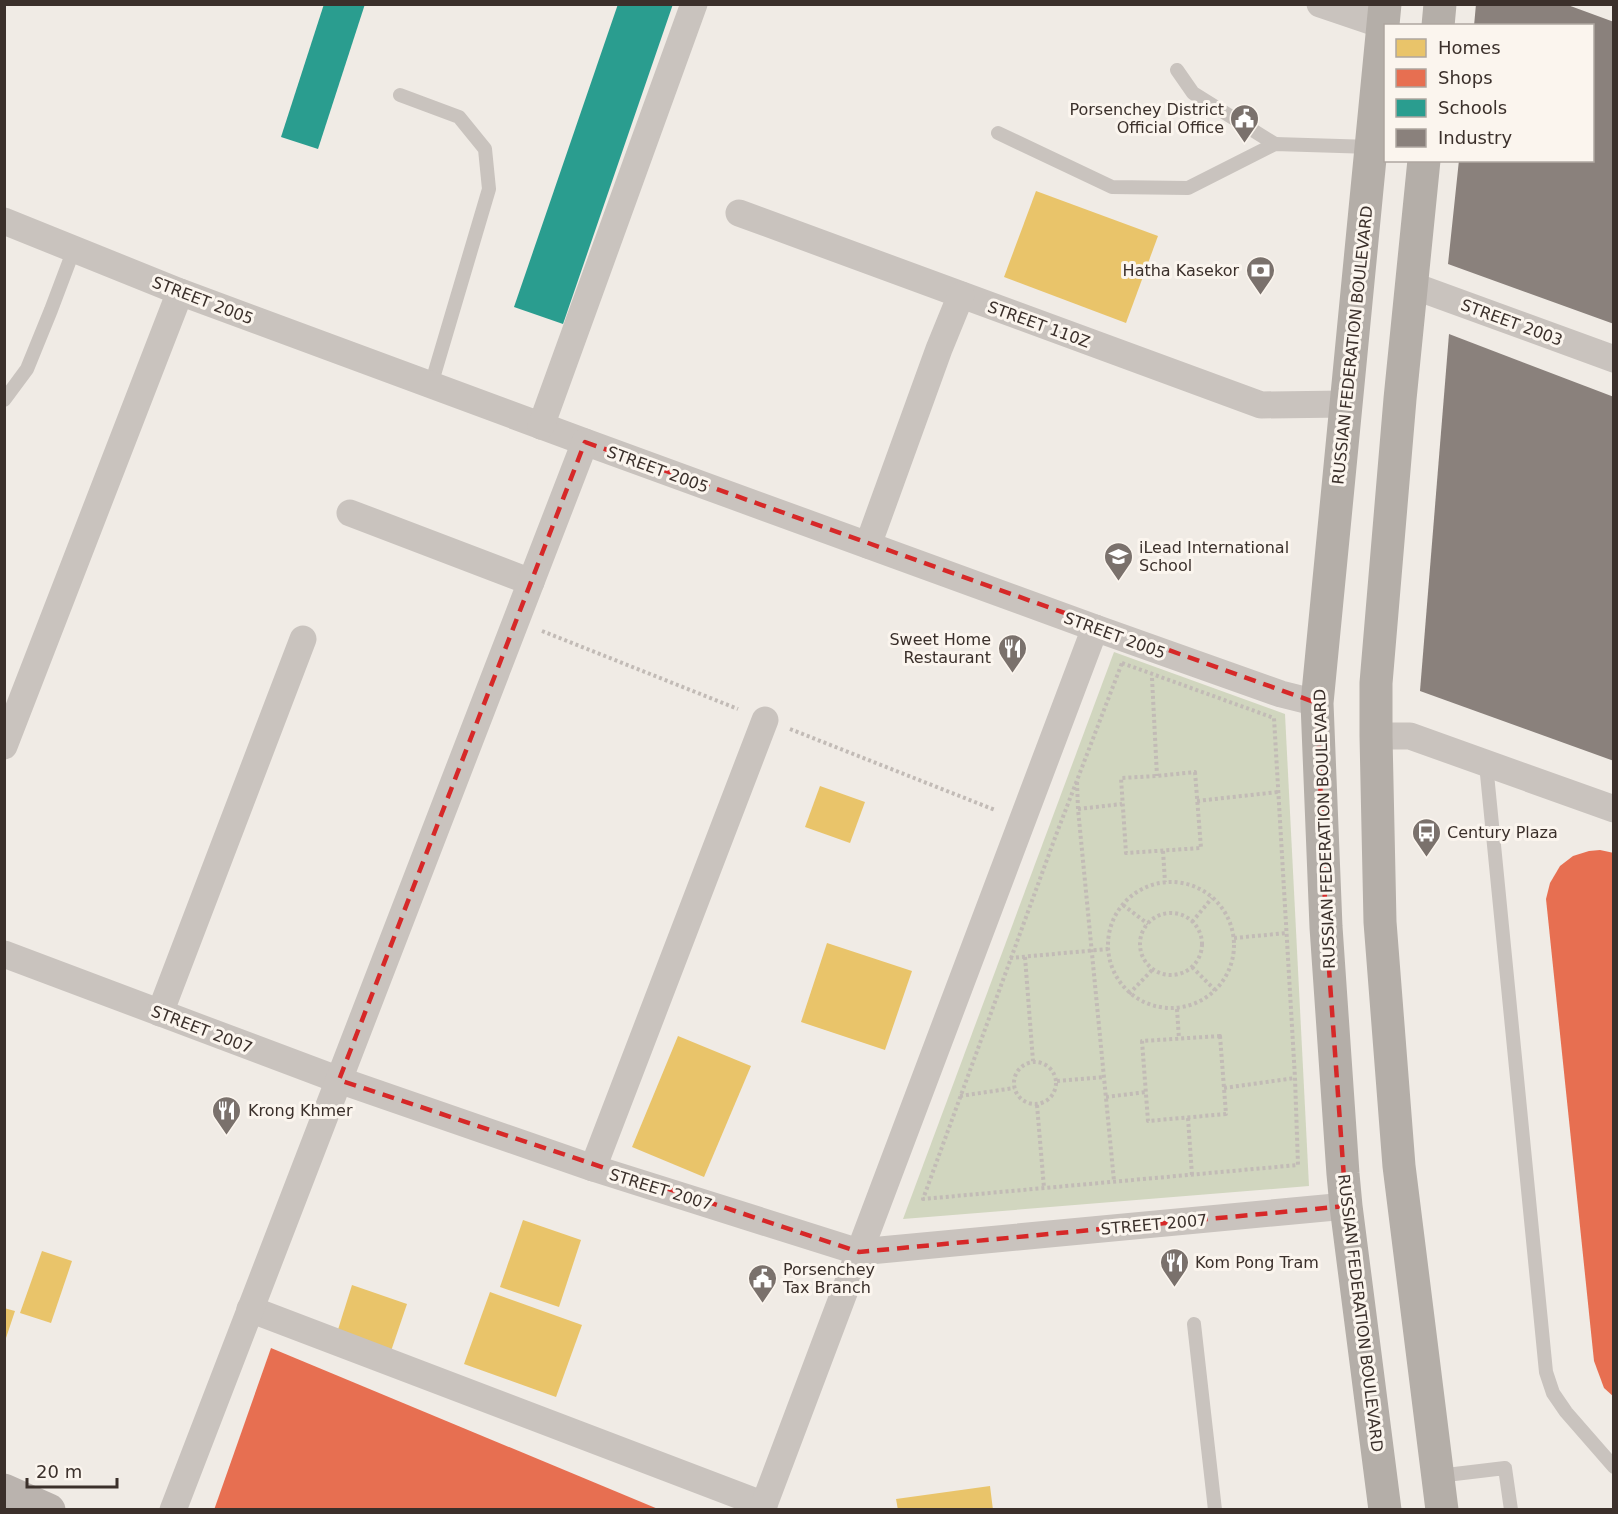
<svg xmlns="http://www.w3.org/2000/svg" width="1618" height="1514" viewBox="0 0 1618 1514" font-family="'DejaVu Sans',sans-serif">
<style>
.green{fill:#d1d6bf}
.homes{fill:#e9c46a}
.shops{fill:#e76f51}
.schools{fill:#2a9d8f}
.industry{fill:#8a817c}
.lines{fill:none;stroke-linecap:round;stroke-linejoin:round}
.path{stroke:#c2bbb6;stroke-width:4;stroke-dasharray:3 3;stroke-linecap:butt}
.service{stroke:#c9c3be;stroke-width:14}
.minor{stroke:#c9c3be;stroke-width:27}
.secondary{stroke:#bab3ae;stroke-width:33}
.trunk{stroke:#b4aea8;stroke-width:33}
.marked{fill:none;stroke:#d62828;stroke-width:4.5;stroke-dasharray:12 8;stroke-linejoin:round}
.labels{text-anchor:middle;stroke-width:6;stroke-linejoin:round;paint-order:stroke}
.poi-label{font-size:16px;fill:#3b302b;stroke:#fbf5ee;text-anchor:start}
.street-label{font-size:16px;fill:#3b302b;stroke:#fbf5ee}
</style>
<rect width="100%" height="100%" fill="#f0ebe5"/>
<!-- green -->
<path class="green" d="M1114,652L1285,714L1309,1186L903,1219Z"/>
<!-- homes -->
<g class="homes">
<path d="M1036,191L1158,236L1126,323L1004,277Z"/>
<path d="M820,786L865,802L850,843L805,827Z"/>
<path d="M827,943L912,971L885,1050L801,1022Z"/>
<path d="M678,1036L751,1066L704,1177L632,1147Z"/>
<path d="M523,1220L581,1240L559,1307L500,1287Z"/>
<path d="M42,1251L72,1261L51,1323L20,1313Z"/>
<path d="M352,1285L407,1304L390,1354L336,1336Z"/>
<path d="M490,1292L582,1325L556,1397L464,1364Z"/>
<path d="M4,1308L15,1311L5,1341H4Z"/>
<path d="M990,1486L993,1510H898L896,1499Z"/>
</g>
<!-- shops -->
<g class="shops">
<path d="M1600,850L1614,853V1397L1604,1388L1594,1361L1546,899L1550,883L1560,866L1573,856L1589,851Z"/>
<path d="M271,1348L658,1509V1510H214Z"/>
</g>
<!-- schools -->
<g class="schools">
<path d="M324,4H365L318,149L281,137Z"/>
<path d="M618,4H673L563,324L514,307Z"/>
</g>
<!-- industry -->
<g class="industry">
<path d="M1476,4H1565L1614,22V324L1448,264L1459,160H1592V26H1474Z"/>
<path d="M1449,334L1614,397V761L1420,691Z"/>
</g>
<g class="lines">
<!-- path -->
<g class="path">
<path d="M542,631L738,709"/>
<path d="M1122,663L1274,718L1295,1078L1298,1165L923,1199L1056,835Z"/>
<path d="M1152,678L1157,776"/>
<path d="M790,729L995,810"/>
<path d="M1195,772L1201,848L1126,853L1121,778L1157,776Z"/>
<path d="M1077,782L1078,809L1114,1181"/>
<path d="M1197,801L1278,792"/>
<path d="M1078,809L1122,804"/>
<path d="M1163,851L1165,882"/>
<circle cx="1171" cy="945" r="63"/>
<path d="M1123,905L1148,924"/>
<circle cx="1171" cy="944" r="31"/>
<path d="M1192,922L1212,898"/>
<path d="M1234,938L1287,933"/>
<path d="M1025,957L1033,1061"/>
<path d="M1010,958L1108,949"/>
<path d="M1192,967L1215,990"/>
<path d="M1129,994L1153,969"/>
<path d="M1177,1009L1179,1039"/>
<path d="M1220,1036L1226,1114L1148,1121L1142,1041Z"/>
<circle cx="1035" cy="1083" r="21"/>
<path d="M1057,1081L1104,1077"/>
<path d="M1224,1088L1295,1078"/>
<path d="M960,1096L1014,1088"/>
<path d="M1106,1097L1146,1092"/>
<path d="M1037,1105L1044,1188"/>
<path d="M1188,1118L1192,1175"/>
</g>
<!-- service -->
<g class="service">
<path d="M1177,70L1193,93L1275,144"/>
<path d="M400,95L459,117L485,149L489,189L431,385"/>
<path d="M998,133L1112,187L1188,188L1275,144L1372,147"/>
<path d="M4,400L27,369L51,310L74,249"/>
<path d="M1486,764L1546,1372L1553,1393L1566,1412L1614,1467"/>
<path d="M1194,1324L1215,1510"/>
<path d="M1438,1476L1505,1468L1511,1510"/>
</g>
<!-- minor -->
<g class="minor">
<path d="M1320,4L1382,25"/>
<path d="M739,213L1261,405L1345,404"/>
<path d="M4,221L180,292L585,442L1095,628L1281,694L1317,703"/>
<path d="M1411,285L1614,359"/>
<path d="M541,426L694,4"/>
<path d="M350,513L531,582"/>
<path d="M868,545L939,349L961,295"/>
<path d="M1376,736H1410L1614,809"/>
<path d="M4,746L180,292"/>
<path d="M4,954L339,1080L593,1168L859,1252L1346,1206"/>
<path d="M160,1013L303,639"/>
<path d="M593,1168L765,720"/>
<path d="M250,1309L764,1505"/>
<path d="M173,1510L585,442"/>
<path d="M762,1510L1095,628"/>
</g>
<!-- secondary -->
<path class="secondary" d="M4,1490L49,1510"/>
<!-- trunk -->
<g class="trunk">
<path d="M1438,26L1440,4"/>
<path d="M1424,160L1400,399L1376,683V736L1380,922L1399,1166L1442,1510"/>
<path d="M1385,1510L1346,1206L1343,1174L1326,927L1317,703L1385,4"/>
</g>
</g>
<!-- marked area -->
<path class="marked" d="M585,442L1317,703L1326,927L1346,1206L859,1252L339,1080Z"/>
<!-- icons -->
<defs>
<symbol id="civic-pin" viewBox="-11 -11 22 30"><path d="M0 17L-7.5 6A9.5 9.5 0 1 1 7.5 6Z" fill="#7a716c" stroke="#fbf5ee"/><path d="M-.6-6.5H3V-4.5H.6V-3L4-1V1h2V6H-6V1h2V-1L-.6-3ZM-1.2 2.5V6h2.4V2.5Z" fill="#fff"/></symbol>
<symbol id="bank-pin" viewBox="-11 -11 22 30"><path d="M0 17L-7.5 6A9.5 9.5 0 1 1 7.5 6Z" fill="#7a716c" stroke="#fbf5ee"/><path d="M-6-4H6V4H-6ZM0-2.3a2.3 2.3 0 1 0 0 4.6a2.3 2.3 0 1 0 0-4.6Z" fill="#fff"/></symbol>
<symbol id="school-pin" viewBox="-11 -11 22 30"><path d="M0 17L-7.5 6A9.5 9.5 0 1 1 7.5 6Z" fill="#7a716c" stroke="#fbf5ee"/><path d="M0-5L7-2L0 1L-7-2ZM-4 1L0 2.5L4 1V4Q0 6-4 4Z" fill="#fff"/></symbol>
<symbol id="restaurant-pin" viewBox="-11 -11 22 30"><path d="M0 17L-7.5 6A9.5 9.5 0 1 1 7.5 6Z" fill="#7a716c" stroke="#fbf5ee"/><path d="M-5-6h1v4h1v-4h1v4h1v-4h1v5L-1.5 .5V6h-2V.5L-5-1ZM5-6V6H3V1.5H1.5Q1.5-4 5-6Z" fill="#fff"/></symbol>
<symbol id="bus-pin" viewBox="-11 -11 22 30"><path d="M0 17L-7.5 6A9.5 9.5 0 1 1 7.5 6Z" fill="#7a716c" stroke="#fbf5ee"/><path d="M-5-6H5V4H4V6H2V4H-2V6H-4V4H-5ZM-3.5-4V0h7V-4ZM-3.5 1.2v1.5H-2V1.2ZM2 1.2v1.5H3.5V1.2Z" fill="#fff"/></symbol>
</defs>
<g fill-rule="evenodd">
<use href="#civic-pin" x="1228" y="102" width="33" height="45"/>
<use href="#bank-pin" x="1244" y="254" width="33" height="45"/>
<use href="#school-pin" x="1102" y="540" width="33" height="45"/>
<use href="#restaurant-pin" x="996" y="632" width="33" height="45"/>
<use href="#bus-pin" x="1410" y="816" width="33" height="45"/>
<use href="#restaurant-pin" x="210" y="1094" width="33" height="45"/>
<use href="#restaurant-pin" x="1158" y="1246" width="33" height="45"/>
<use href="#civic-pin" x="746" y="1262" width="33" height="45"/>
</g>
<g class="labels">
<!-- poi labels -->
<g class="poi-label">
<text x="1224" y="115" text-anchor="end">Porsenchey District<tspan x="1224" dy="18">Official Office</tspan></text>
<text x="1239" y="276" text-anchor="end">Hatha Kasekor</text>
<text x="1139" y="553">iLead International<tspan x="1139" dy="18">School</tspan></text>
<text x="991" y="645" text-anchor="end">Sweet Home<tspan x="991" dy="18">Restaurant</tspan></text>
<text x="1447" y="838">Century Plaza</text>
<text x="248" y="1116">Krong Khmer</text>
<text x="1195" y="1268">Kom Pong Tram</text>
<text x="783" y="1275">Porsenchey<tspan x="783" dy="18">Tax Branch</tspan></text>
</g>
<!-- street labels -->
<g class="street-label">
<text transform="translate(203 300) rotate(21)" y="6">STREET 2005</text>
<text transform="translate(1512 322) rotate(20)" y="6">STREET 2003</text>
<text transform="translate(1039 324) rotate(20)" y="6">STREET 110Z</text>
<text transform="translate(1352 345) rotate(-84)" y="6">RUSSIAN FEDERATION BOULEVARD</text>
<text transform="translate(658 469) rotate(20)" y="6">STREET 2005</text>
<text transform="translate(1115 635) rotate(20)" y="6">STREET 2005</text>
<text transform="translate(1324 829) rotate(-92)" y="6">RUSSIAN FEDERATION BOULEVARD</text>
<text transform="translate(202 1029) rotate(21)" y="6">STREET 2007</text>
<text transform="translate(661 1189) rotate(17)" y="6">STREET 2007</text>
<text transform="translate(1154 1224) rotate(-5)" y="6">STREET 2007</text>
<text transform="translate(1361 1313) rotate(83)" y="6">RUSSIAN FEDERATION BOULEVARD</text>
</g>
</g>
<!-- border -->
<rect width="1618" height="1514" fill="none" stroke="#3b302b" stroke-width="12"/>
<!-- legend -->
<rect x="1384" y="24" width="210" height="138" fill="#fbf5ee" stroke="#aea6a0" stroke-width="1.5"/>
<rect x="1396" y="39" width="30" height="18" fill="#e9c46a" stroke="#aea6a0" stroke-width="1.5"/>
<text x="1438" y="54" font-size="18" fill="#3b302b">Homes</text>
<rect x="1396" y="69" width="30" height="18" fill="#e76f51" stroke="#aea6a0" stroke-width="1.5"/>
<text x="1438" y="84" font-size="18" fill="#3b302b">Shops</text>
<rect x="1396" y="99" width="30" height="18" fill="#2a9d8f" stroke="#aea6a0" stroke-width="1.5"/>
<text x="1438" y="114" font-size="18" fill="#3b302b">Schools</text>
<rect x="1396" y="129" width="30" height="18" fill="#8a817c" stroke="#aea6a0" stroke-width="1.5"/>
<text x="1438" y="144" font-size="18" fill="#3b302b">Industry</text>
<!-- scale -->
<path d="M27 1478v9h90v-9" fill="none" stroke="#3b302b" stroke-width="3"/>
<text x="36" y="1478" font-size="18" fill="#3b302b" stroke="#fbf5ee" stroke-width="4.5" paint-order="stroke">20 m</text>
</svg>
